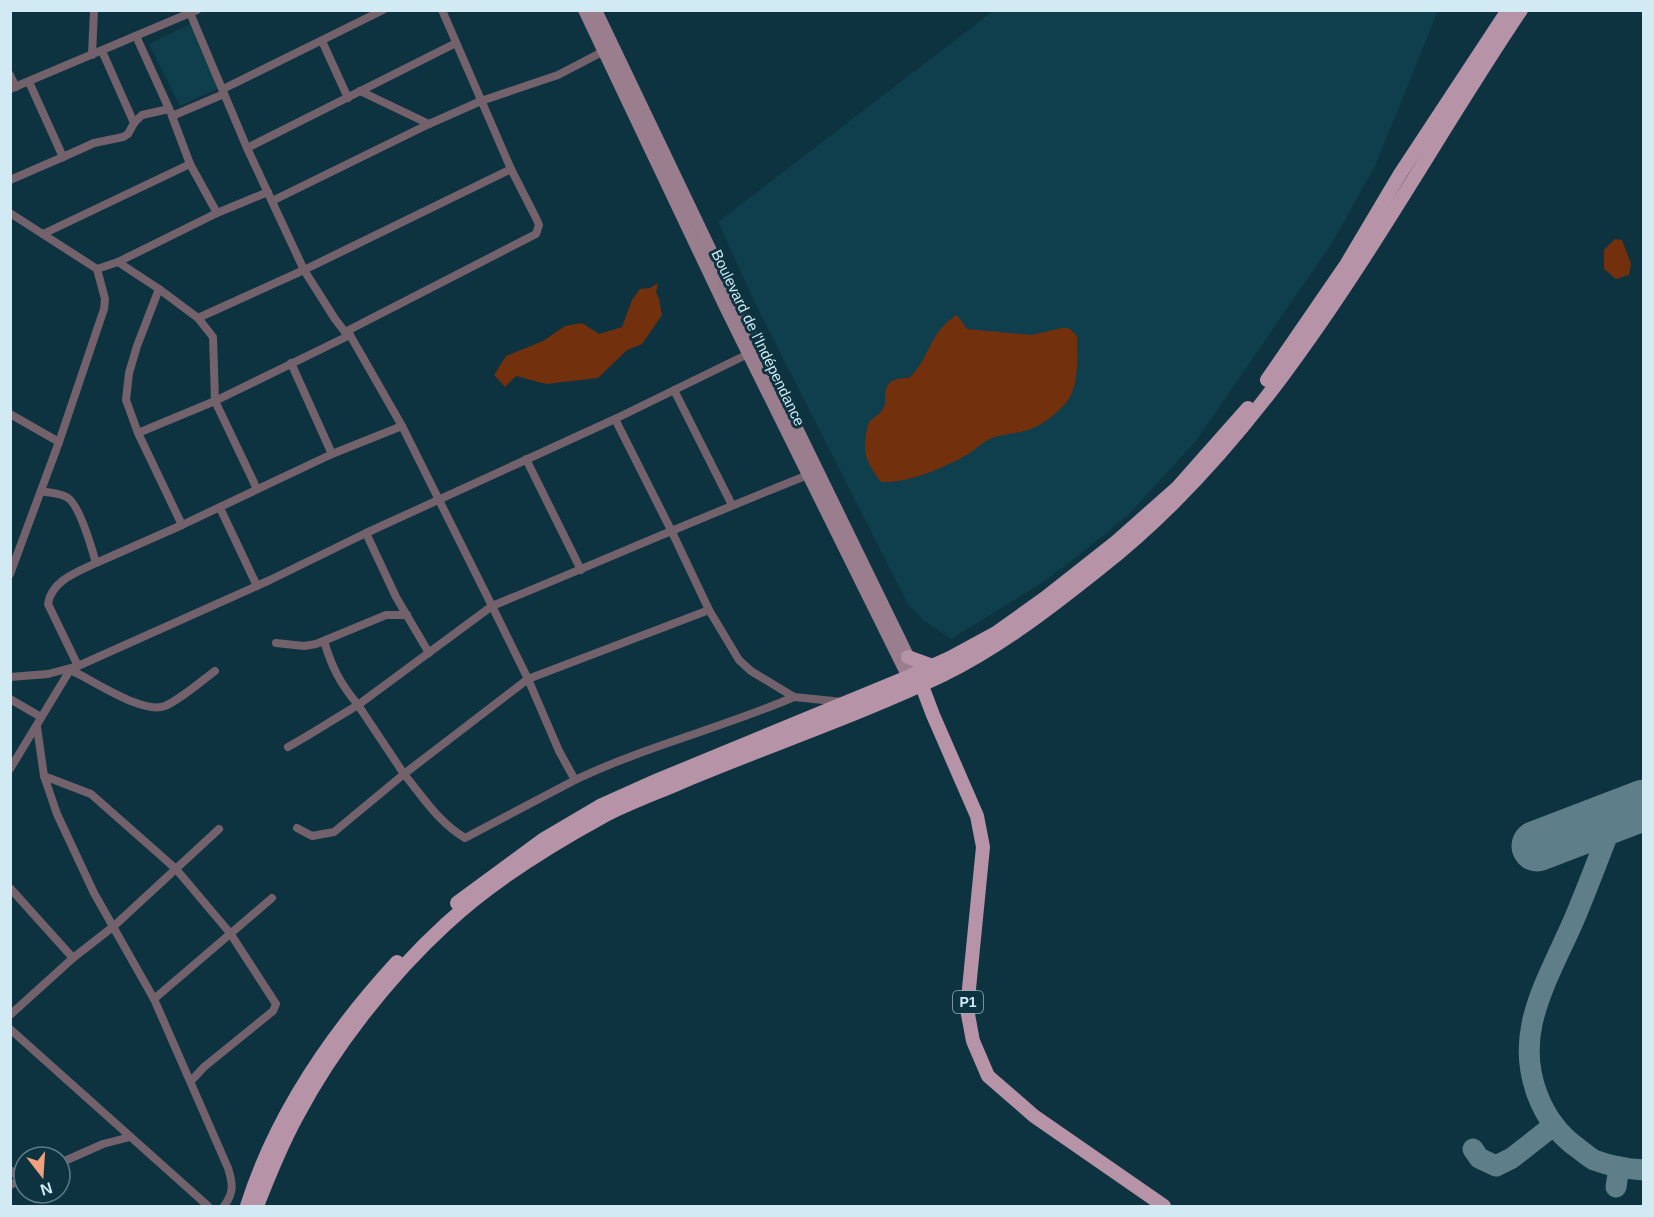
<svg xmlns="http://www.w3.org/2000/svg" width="1654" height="1217" viewBox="0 0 1654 1217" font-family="Arial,sans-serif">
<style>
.built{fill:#0f3e4d}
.green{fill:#72300d}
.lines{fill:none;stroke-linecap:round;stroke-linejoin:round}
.taxiway{stroke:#5e7f8a;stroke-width:21}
.runway{stroke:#5e7f8a;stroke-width:51}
.minor{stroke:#73616b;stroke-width:8}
.secondary{stroke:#9a7e8d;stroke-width:12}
.primary{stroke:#b793a7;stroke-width:14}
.labels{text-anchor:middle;stroke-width:6;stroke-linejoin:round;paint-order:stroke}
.shield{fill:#0d3340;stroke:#96b3be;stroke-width:1.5}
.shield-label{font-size:14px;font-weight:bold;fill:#d1eaf4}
.street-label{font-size:15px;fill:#d1eaf4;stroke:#0d3340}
</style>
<rect width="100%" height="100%" fill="#0d3340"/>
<!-- built -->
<g class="built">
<path d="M993,11H1438L1375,166L1332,243L1196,441L1128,515L1078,556L1042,583L951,639L923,620L908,604L758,309L718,222Z"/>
<path d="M194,22L225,85L180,106L149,44Z"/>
</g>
<!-- green -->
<g class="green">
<path d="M1615,239L1622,240L1631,264L1629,275L1616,279L1604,269V250Z"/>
<path d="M658,283L656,292L659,299L662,315L642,344L627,350L598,378L546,384L516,376L505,387L494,375L506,356L543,341L565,326L582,323L599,334L622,327L632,300L640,289L650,288Z"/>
<path d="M957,315L967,329L1031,335L1062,328H1069L1077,336C1077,355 1079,378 1071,395C1064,408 1046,423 1033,428C1020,434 1005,433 992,438C982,442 974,451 965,456C941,469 909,483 881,482C864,460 861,449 869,422C875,417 883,412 885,404C885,404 885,395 885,395C886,380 896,378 909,378C930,359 929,331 957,315Z"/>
</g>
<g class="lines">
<!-- taxiway -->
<g class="taxiway">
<path d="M1615,816C1601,851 1588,887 1573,922C1559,954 1539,990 1532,1024C1522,1071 1540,1122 1579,1149C1584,1153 1589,1157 1594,1160C1610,1166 1627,1169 1644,1170"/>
<path d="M1473,1149L1479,1158L1496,1166L1512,1158L1554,1125"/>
<path d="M1616,1187L1619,1167"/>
</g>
<!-- runway -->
<path class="runway" d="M1537,846L1644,805"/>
<!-- minor -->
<g class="minor">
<path d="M190,13L247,148L304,270L335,319L345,332L350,335L402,426L492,606L358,705L404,774L528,679L559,751L575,780C646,746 722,728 794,697"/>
<path d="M136,36L171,113"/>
<path d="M322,41L348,98"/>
<path d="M102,51L134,123"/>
<path d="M92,55L94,10"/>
<path d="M10,75L16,87"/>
<path d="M10,89L197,10"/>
<path d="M223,89L383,10"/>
<path d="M360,91L429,124"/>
<path d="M247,148L456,43"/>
<path d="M63,157L94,143L123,137L128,134L134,123L142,115L169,109"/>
<path d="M190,164L172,116L224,94"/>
<path d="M10,180L63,157L29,82"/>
<path d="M272,201L429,124L481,101L558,75L604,51"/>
<path d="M10,213L97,269L105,299L104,309L59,442L10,574"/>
<path d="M43,234L190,164L217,213"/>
<path d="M118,262L159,289L137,346L129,373L126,400L138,433L182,525L332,454L402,426"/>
<path d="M97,269L118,262L217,213L268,192"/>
<path d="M159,289L198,318L304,270L511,169L442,10"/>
<path d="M198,318L213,337L215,401L257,489"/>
<path d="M345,332L536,234L539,225L536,218L511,169"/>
<path d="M291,363L332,454"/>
<path d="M674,390L732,505"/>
<path d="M10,414L59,442"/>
<path d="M615,419L672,532L709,610L528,679L492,606C597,563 702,517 808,475"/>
<path d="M138,433L215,401L350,335"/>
<path d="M526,459L581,570"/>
<path d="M41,491C49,493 62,493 68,498C80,506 92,549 96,563L182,525"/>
<path d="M220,508L257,586"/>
<path d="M366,533L396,597L429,653"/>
<path d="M709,610L739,660L751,671L794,697L843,702"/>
<path d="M276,643L304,646L316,644L386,615H407"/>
<path d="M78,666L48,604C51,581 77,572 96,563"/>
<path d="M70,670C92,679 142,715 165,706C181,699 200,682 215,671"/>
<path d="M10,677L48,674L78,666L270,580L366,533L615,419L748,354"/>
<path d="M10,699L41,717"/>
<path d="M37,727L44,776L57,814L94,893L154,999L228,1168C233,1184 234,1193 224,1206"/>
<path d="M288,747C312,734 334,719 358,705C340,683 332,668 324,641"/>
<path d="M10,769L70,670"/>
<path d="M44,776L91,794L176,869L230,933L276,1004L273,1011L204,1067L191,1081"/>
<path d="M297,828L312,836L334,832L404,774C423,797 439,823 465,838L575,780"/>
<path d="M10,888L73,958"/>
<path d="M154,999L272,898"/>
<path d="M10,1015L73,958L114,926L219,829"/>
<path d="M10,1029L208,1206"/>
<path d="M60,1163L103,1144L130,1137"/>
<path d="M10,1170L22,1180"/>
<path d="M10,1185L24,1179"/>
</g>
<!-- secondary -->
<g class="secondary">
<path d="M584,10L725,307L908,677"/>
<path d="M596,10L736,303L912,664"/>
</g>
<!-- primary -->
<g class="primary">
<path d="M1267,380L1346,265L1400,174L1508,10"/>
<path d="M908,657L933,666"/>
<path d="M919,678L933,715L977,816L983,847L967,1009L973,1041L988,1076L1034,1116L1164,1206"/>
<path d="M457,903L544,839L600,806L658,780L908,677L950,658L996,633L1045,598L1116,542L1178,487L1248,408"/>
<path d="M247,1206C276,1114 332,1033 397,962"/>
<path d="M257,1206C269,1175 281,1145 297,1116C333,1048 389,976 446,924C491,882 547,847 602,817C628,803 657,793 684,781C770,745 859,715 943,675C1000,647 1050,608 1099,569C1285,424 1392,202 1521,10"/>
</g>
</g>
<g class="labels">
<!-- shield labels -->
<rect class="shield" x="953" y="991" width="30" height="22" rx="4.5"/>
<g class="shield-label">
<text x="968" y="1007">P1</text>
</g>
<!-- street labels -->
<g class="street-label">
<text transform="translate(758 338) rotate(64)" y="5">Boulevard de l'Indépendance</text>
</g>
</g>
<!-- border -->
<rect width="1654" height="1217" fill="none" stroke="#d1eaf4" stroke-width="24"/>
<!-- north arrow -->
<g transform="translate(42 1175) rotate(163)"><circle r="28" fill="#0d3340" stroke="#5b7c88" stroke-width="1.5"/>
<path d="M0-4.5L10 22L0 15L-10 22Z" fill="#f1a17d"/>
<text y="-9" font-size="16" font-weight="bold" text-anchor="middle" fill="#d1eaf4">N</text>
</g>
</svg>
